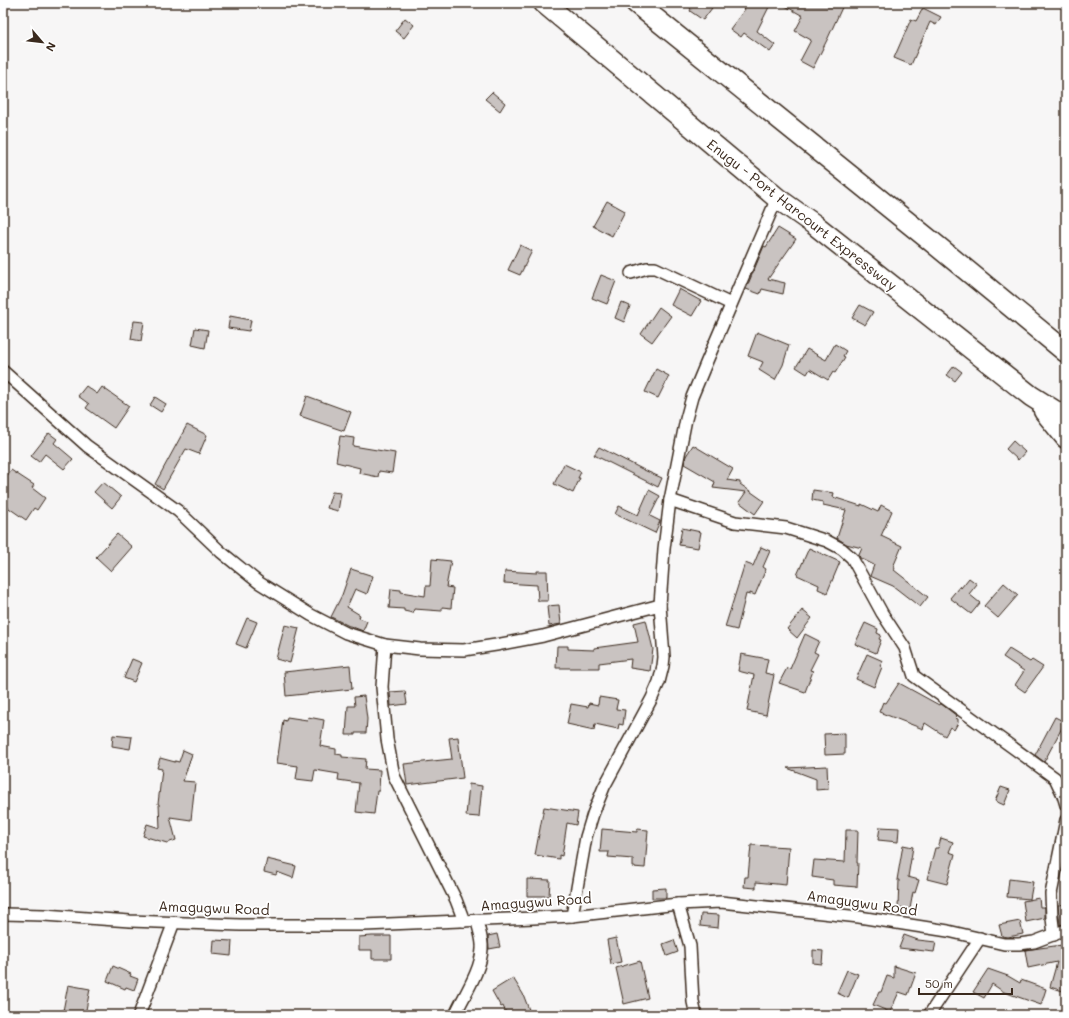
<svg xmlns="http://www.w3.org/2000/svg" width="1069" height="1018" viewBox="0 0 1069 1018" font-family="Mali,sans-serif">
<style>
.building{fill:#c9c3c1;stroke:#3b2a1e}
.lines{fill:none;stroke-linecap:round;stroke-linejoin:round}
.street-casing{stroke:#3b2a1e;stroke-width:14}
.highway-casing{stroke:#3b2a1e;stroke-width:23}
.street{stroke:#fff;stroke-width:11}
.highway{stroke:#fff;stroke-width:20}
.labels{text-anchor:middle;stroke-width:3.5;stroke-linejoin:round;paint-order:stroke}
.street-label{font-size:14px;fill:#3b2a1e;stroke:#fff}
</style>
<rect width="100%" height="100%" fill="#f7f6f6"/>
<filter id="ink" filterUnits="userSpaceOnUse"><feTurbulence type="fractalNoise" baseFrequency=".025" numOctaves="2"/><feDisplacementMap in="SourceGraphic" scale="8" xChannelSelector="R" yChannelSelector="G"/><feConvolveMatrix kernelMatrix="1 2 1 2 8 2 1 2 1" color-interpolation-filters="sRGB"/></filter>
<g filter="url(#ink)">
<!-- building -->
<g class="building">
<path d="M685,3H704L712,8L703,20L690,11L691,9Z"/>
<path d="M738,3H771L757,31L775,45L770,52L744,33L741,37L730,29L745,9Z"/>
<path d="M780,3H844L828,38L813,68L800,61L811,40L795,31L803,16Z"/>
<path d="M923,8L941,17L936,25L930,22L911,65L894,58L911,19L916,21Z"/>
<path d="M405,18L414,25L404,38L395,31Z"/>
<path d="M492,92L505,103L500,111L485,99Z"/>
<path d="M607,201L625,211L612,236L593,226Z"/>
<path d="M778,228L796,239L768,279L785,283L783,294L762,289L760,294L746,289L764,246L766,247Z"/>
<path d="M520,245L532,251L520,275L508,270Z"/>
<path d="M601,275L616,281L607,304L592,298Z"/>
<path d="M679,289L701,301L692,316L671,305Z"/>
<path d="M621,302L630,306L624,322L615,318Z"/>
<path d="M860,305L873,312L865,325L852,318Z"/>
<path d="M659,307L671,316L652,342L641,334Z"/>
<path d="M230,316L251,320L249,331L228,328Z"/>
<path d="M134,321L144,322L141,341L131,339Z"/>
<path d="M195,328L208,330L205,348L192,345Z"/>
<path d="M757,332L789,345L783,365L775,380L759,370L763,362L748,356Z"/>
<path d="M835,344L846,351L843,356L845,357L835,373L833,372L828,380L810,369L807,374L796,367L807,349L826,360Z"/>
<path d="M954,366L962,372L955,381L947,375Z"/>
<path d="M656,369L669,376L658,398L645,392Z"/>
<path d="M86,386L97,394L102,387L129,406L114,428L86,408L89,404L78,396Z"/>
<path d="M307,396L351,412L344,431L300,416Z"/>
<path d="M155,397L166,404L161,412L150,405Z"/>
<path d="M187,425L207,435L199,454L186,449L163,489L155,484Z"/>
<path d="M49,433L57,439L54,443L73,459L64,469L45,454L39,462L31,456Z"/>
<path d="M340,436L354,438L353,446L395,453L392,473L379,471L378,477L359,473L360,468L336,462Z"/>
<path d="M1013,441L1025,452L1018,460L1006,449Z"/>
<path d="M693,445L733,469L727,480L740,482V484L764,501L755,514L739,502L746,492L713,488L715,482L684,464L686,456Z"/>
<path d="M599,447L644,470L662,478L658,487L594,455Z"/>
<path d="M564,464L581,472L578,478H580L573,493L554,484Z"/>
<path d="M11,470L34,485L32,488L45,498L37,510L34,508L26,520L3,504V482Z"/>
<path d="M103,482L121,497L112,508L94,492Z"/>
<path d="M649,490L660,496L650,516L660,521L655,533L615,514L619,506L638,515Z"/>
<path d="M813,490L834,493L833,497L861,506V504L878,512L881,505L892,511L881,536L902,546L893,567L895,568L894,570L928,597L920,607L893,586L870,576L874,565L860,558L859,555L862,548L846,544L837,538L846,510L823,505V502L812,500Z"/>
<path d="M332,492L341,493L338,511L327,508Z"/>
<path d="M682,528L701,532L698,548L679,545Z"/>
<path d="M117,534L132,547L111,571L96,557Z"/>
<path d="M761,547L770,551L763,567L766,569L755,595L750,593V595L746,594L737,630L725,627L745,563L753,566Z"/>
<path d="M809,548L840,562L827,593L818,589L819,585L797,575Z"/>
<path d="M432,559L451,561L446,587L453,588L451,608L442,607V611L414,609L413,613L404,611V609L389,608L391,589L401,590V592L425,596L426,586H430Z"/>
<path d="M351,569L373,576L367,594L355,589L347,607L360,615L359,618L367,621L363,631L350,626H349L331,617L342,595Z"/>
<path d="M505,571L537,573V571H547L548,601H538L537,585L504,583Z"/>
<path d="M969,578L977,584L969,594L980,603L971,614L950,598L960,586L961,588Z"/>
<path d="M1004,583L1018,595L998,618L984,606Z"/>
<path d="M559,605L561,624L549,626L547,606Z"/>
<path d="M802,610L812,618L797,638L787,629Z"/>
<path d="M247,618L257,622L246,648L236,644Z"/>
<path d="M646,620L653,649L650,671L630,668L631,659L599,663V668H556L557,646H568V649L594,650V648L638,642L634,623Z"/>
<path d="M865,623L878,629L877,633L881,635L879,639L881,640L876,653L855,644Z"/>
<path d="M285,625L299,628L290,663L276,659Z"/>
<path d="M805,634L819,641L814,652L818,654L810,670L813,671L805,692L779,683L787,668L790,669Z"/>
<path d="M1009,649L1030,662L1032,660L1043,667L1025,692L1015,685L1024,671L1003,657Z"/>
<path d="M741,654L768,659L765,673L774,675L766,715L747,711L754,675L738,671Z"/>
<path d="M867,654L883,661L880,666L882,667L874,687L856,679Z"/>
<path d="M132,659L142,663L134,682L124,678Z"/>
<path d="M350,665L352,689L286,696L284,672Z"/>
<path d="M899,683L939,705L940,703L957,716L955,718L958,719V723L954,730L950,727L945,736L925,723L923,729L879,712L883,702L886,703Z"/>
<path d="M405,691L407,704L391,706L390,692Z"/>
<path d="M364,696L367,719L366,733H355V735H346L348,706H355L354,697Z"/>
<path d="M599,697L618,700L616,709L625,710L623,725L619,724L618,729L595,724L594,730L567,724L571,704L588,707L589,703L598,705Z"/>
<path d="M287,717L307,720L308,717L324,720L320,746L336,749V754L342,755V757L366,759L365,769L380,770L379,791H377L374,814L356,812L359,783L338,780L339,774L315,770L313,781L296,779L298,766L277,763L283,720L286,721Z"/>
<path d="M1055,717L1065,722L1044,762L1035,755Z"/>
<path d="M845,733V754L825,755L824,734Z"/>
<path d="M113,735L132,737L130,749L112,746Z"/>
<path d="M458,737L463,778L407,785L404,764L452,759L449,738Z"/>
<path d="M183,750L192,754L183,781L195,782L191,820L170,817L176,840L167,843L143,836L147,824L160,828L159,804H158L162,769L157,768L160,758L175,762V761L179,762Z"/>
<path d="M827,766L828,789L816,790V779L787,768Z"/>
<path d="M469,784L482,786L479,817L466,816Z"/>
<path d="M1001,787L1010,790L1004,805L995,801Z"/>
<path d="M544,807L578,812L576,825L567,823L562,856L559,855V859L535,855Z"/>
<path d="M880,827L899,828L898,842L878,840Z"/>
<path d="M602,829L637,832V829L648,830L645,868L633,867V859L608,857L609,852H600Z"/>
<path d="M846,830H858L857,863H858L857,887L833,885V880L812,877L814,860L845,862Z"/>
<path d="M941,838L953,842L949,852L955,854L947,884L927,879L935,848H938Z"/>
<path d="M751,845L789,847L786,885L756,882V888L744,887L745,877H748Z"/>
<path d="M903,845L913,847L908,877L919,880L915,893L913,892L910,909L898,907L899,880H897Z"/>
<path d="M267,859L296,866L293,878L277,872L276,875L264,872Z"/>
<path d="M527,879L550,880L549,896H527Z"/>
<path d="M1009,879L1033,882L1030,899L1007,897Z"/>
<path d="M666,888V898H652V889Z"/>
<path d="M1039,898L1040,907H1045V918L1026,922L1023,901Z"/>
<path d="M1066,904V923L1060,925L1058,905Z"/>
<path d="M701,914L719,915L718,928L700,926Z"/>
<path d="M1020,921L1023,934L1008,937L1002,936L999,925Z"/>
<path d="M497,934L500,947L489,949L488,936Z"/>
<path d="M904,935L918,940L936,942L934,952L899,948Z"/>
<path d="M372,936H391V959H372V950H359V937Z"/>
<path d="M616,938L621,962L611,964L607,940Z"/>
<path d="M214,940L232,941L231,956L213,954Z"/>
<path d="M674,940L678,952L667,956L663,944Z"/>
<path d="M1064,942H1066V992L1050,987L1057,962L1028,968L1025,950L1062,945Z"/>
<path d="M813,950L823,951L822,964L813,963Z"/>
<path d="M640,961L648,998L624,1004L616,968Z"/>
<path d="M113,966L131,974L130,976L138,979L134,990L126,987L125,989L107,981Z"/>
<path d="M894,966L916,973L908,995L899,992L890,1012L873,1005L879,992H881L887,976L894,978Z"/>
<path d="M988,969L1008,976L1020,983L1021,980L1046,989L1041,1005L1004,992L992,984L984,998L973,992Z"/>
<path d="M847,970L858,974L848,998L837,993Z"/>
<path d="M513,978L523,994L531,1015H507L503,1006L501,1007L492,991Z"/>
<path d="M68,985L90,989L85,1015L63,1011Z"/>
</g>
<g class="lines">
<defs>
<g id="street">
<path d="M631,273L647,268H655L731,304"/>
<path d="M3,371L87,446L178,511L221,552L258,582L311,615L346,633L385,645L420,649L464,650L496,645L543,636L660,605"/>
<path d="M670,500L735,522L786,528L827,541L842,549L852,558L882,613L905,648L914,676L1055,778L1063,795L1066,805"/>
<path d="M385,645L382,687L387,739L394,776L456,900L464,921"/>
<path d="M678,904L690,946L693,1002L696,1015"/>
<path d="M3,914L44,915L130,921L240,925H364L534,918L572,916L678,904L721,902L859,917L948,931L1004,944H1019L1034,942L1066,930"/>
<path d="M572,916L586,837L593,814L604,787L652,698L659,682L663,666L664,657L660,605L664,549L670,500L686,419L692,397L707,361L777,198"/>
<path d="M1054,935L1052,918L1051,894L1066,820"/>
<path d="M139,1015L174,922"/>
<path d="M455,1015C464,995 481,971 482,949C483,940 479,930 477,922"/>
<path d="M929,1015L980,938"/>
</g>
<g id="highway">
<path d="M544,3L777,198L815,225L1031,396L1066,418"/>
<path d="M636,3L931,241L1066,352"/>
<path d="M1044,411L1066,438"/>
</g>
</defs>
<!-- street casing -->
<use href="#street" class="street-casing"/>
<!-- highway casing -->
<use href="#highway" class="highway-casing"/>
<!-- street -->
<use href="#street" class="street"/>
<!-- highway -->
<use href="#highway" class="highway"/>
</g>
</g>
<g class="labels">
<!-- street labels -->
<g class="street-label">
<text transform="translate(802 215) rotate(38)" y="5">Enugu - Port Harcourt Expressway</text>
<text transform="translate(536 902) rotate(-4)" y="5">Amagugwu Road</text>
<text transform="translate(862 903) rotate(8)" y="5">Amagugwu Road</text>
<text transform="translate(214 908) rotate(2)" y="5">Amagugwu Road</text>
</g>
</g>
<!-- margin -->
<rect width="1069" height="1018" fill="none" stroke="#fff" stroke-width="16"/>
<rect x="8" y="8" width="1053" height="1002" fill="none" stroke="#3b2a1e" stroke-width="1.5" filter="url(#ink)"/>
<!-- north arrow -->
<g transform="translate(42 42) rotate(118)" stroke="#ffffff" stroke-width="3" paint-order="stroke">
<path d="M0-3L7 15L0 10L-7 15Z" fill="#3b2a1e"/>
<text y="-6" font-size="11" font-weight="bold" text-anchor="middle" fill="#3b2a1e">N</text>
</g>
<!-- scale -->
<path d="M919 988v6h93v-6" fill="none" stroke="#3b2a1e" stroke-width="2"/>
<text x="925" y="988" font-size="12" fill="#3b2a1e" stroke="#ffffff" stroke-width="3" paint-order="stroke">50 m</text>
</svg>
